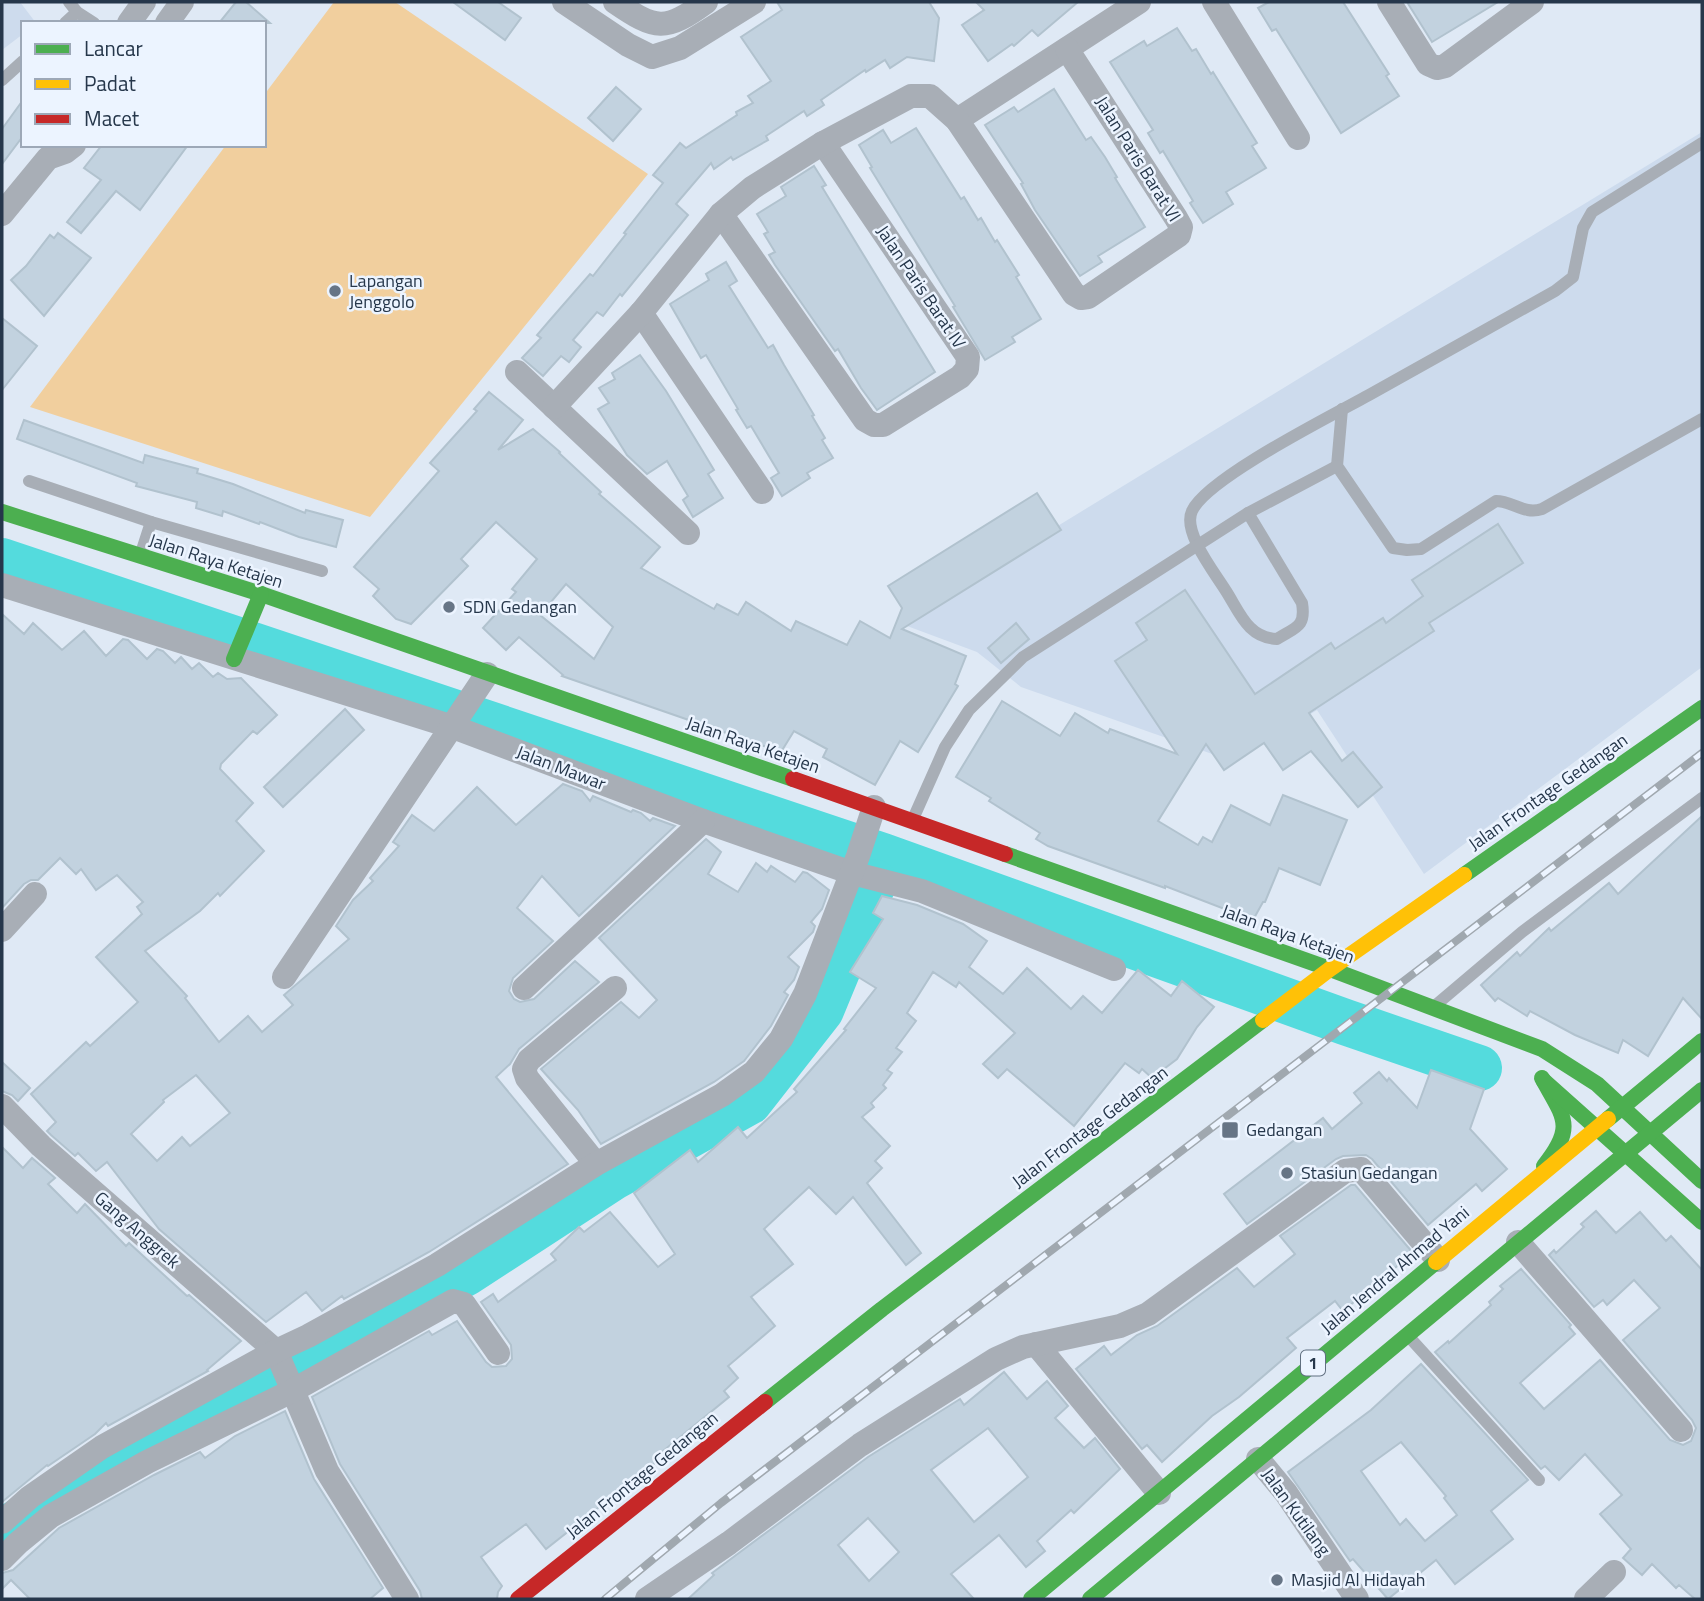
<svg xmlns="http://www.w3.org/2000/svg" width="1704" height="1601" viewBox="0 0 1704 1601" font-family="'Titillium Web',sans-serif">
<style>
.built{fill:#cddbed}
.green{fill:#f1cf9e}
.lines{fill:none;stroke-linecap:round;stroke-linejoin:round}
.river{stroke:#54dbdd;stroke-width:46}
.building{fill:#c2d2df;stroke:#b1c2ce;stroke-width:2;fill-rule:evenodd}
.lane{stroke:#a8aeb6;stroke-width:12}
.street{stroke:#a8aeb6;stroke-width:24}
.fast{stroke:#4caf50;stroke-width:16}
.slow{stroke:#ffc107;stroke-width:16}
.jam{stroke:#c62828;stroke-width:16}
.rail-casing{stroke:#a0a8af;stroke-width:8}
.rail{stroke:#ecf4ff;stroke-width:5;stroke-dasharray:16;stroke-linecap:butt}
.poi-dot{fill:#677586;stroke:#ecf4ff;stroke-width:2.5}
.labels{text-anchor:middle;stroke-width:5;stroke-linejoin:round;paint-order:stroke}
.shield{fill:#ecf4ff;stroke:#617081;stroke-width:2}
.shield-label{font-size:16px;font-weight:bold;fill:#26374b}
.street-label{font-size:18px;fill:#26374b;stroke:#ecf4ff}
.poi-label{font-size:18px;fill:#26374b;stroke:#ecf4ff;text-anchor:start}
</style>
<rect width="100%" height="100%" fill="#dfe9f5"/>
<!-- built -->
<g class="built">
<path d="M2,2H20L36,23H23V34L2,50Z"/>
<path d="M1702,132V667L1424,874L1317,710L1235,762L1021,687L977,652L899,623Z"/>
</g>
<!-- green -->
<path class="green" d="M334,2H395L648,174L370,517L30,407L226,145H264V95Z"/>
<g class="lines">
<!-- river -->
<g class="river">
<path d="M2,561L883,856L1345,1022L1479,1068"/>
<path d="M2,1533L81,1479L466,1273L612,1178L749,1102L821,1010L874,882"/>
</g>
</g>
<!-- building -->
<g class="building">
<path d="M236,2H246L270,23H219Z"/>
<path d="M453,2H498L521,18L505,40Z"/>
<path d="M777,2H929L939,18L934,61L907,57L890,68L885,60L866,72L865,70L821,100L824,105L807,116L804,111L766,136L768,140L733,160L731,157L714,169L711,163L676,204L688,215L622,296L620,294L603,316L597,312L573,340L581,347L569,362L561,356L543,376L522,358L541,338L537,335L550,320L590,274L593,276L626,234L624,233L663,183L653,175L680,143L686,148L737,115L736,112L753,103L748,96L771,81L741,37L782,10Z"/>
<path d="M976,2H1078L1038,36L1032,30L1014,46L1012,44L988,61L962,25L984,10Z"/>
<path d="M1269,2H1343L1389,74L1386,76L1399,96L1341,133L1276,29L1272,31L1258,8Z"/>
<path d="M1407,2H1498L1432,42Z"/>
<path d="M1177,28L1192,51L1196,49L1211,74L1213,72L1257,143L1252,146L1266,168L1226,192L1233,204L1203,223L1190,203L1193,201L1163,151L1160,153L1148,133L1153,130L1110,62L1144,41L1147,46Z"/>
<path d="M616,87L641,109L613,141L588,118Z"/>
<path d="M1054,89L1086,140L1091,137L1105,157L1117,177L1115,178L1145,227L1098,256L1102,262L1080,276L1035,210L1021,184L1023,183L985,125L1014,107L1018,112Z"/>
<path d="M23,100V136L2,164V129Z"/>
<path d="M916,128L961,199L964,197L978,220L981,218L995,242L997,240L1019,275L1016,277L1041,319L1012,337L1015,342L985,360L953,307L955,306L870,168L872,167L859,145L883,130L891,143Z"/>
<path d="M102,145H188L140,210L116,191L81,233L67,222L101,180L84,168Z"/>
<path d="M814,166L826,185L822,187L935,372L877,410L861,388L838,349L835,351L775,265L769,255L775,252L764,234L768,232L757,214L786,196L781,187Z"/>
<path d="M58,233L91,258L44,316L11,280L26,266L50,235L54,238Z"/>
<path d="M726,262L737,281L729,286L768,348L773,345L784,365L814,415L812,416L825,438L822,440L833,458L807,473L810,478L782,496L771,478L779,473L751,426L747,428L736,410L738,409L706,355L701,358L670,304L709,280L706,274Z"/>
<path d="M2,318L37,346L2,390Z"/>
<path d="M640,355L666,391L702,450L714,470L708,474L723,498L693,517L683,500L688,496L667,461L647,474L627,455L598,409L609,403L599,388L615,379L612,373Z"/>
<path d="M489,392L523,420L498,450L533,429L560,452L559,453L601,492L599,494L660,547L641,568L714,609L717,604L738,615L746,602L791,631L796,621L847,645L860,621L890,638L902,608L888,586L1037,493L1061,530L902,629L966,656L955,684L958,686L918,752L900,741L875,785L823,757L827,749L794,731L781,752L562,676L563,675L519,637L506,650L483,628L516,592L512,589L537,559L496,522L461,559L468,566L411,624L396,619L373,596L379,589L354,567L439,471L430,463L477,411L474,409ZM566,584L613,627L594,659L540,615Z"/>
<path d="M24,420L143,463L145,455L198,469L197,473L233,484L305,513L306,510L343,520L336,547L299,537L260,522L259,524L223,511L222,516L196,508L197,502L136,486L137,483L17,439Z"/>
<path d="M1498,524L1523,563L1429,623L1434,631L1309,713L1342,761L1353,752L1382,787L1358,807L1311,751L1283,770L1264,743L1224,770L1206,744L1158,821L1198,845L1203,837L1212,842L1231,805L1270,825L1283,795L1347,820L1320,885L1279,868L1265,902H1263L1253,920L1165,886V888L1048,846L1036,839L1040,833L989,801L991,798L956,777L1002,701L1060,736L1075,713L1108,733L1110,729L1177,754L1115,661L1147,640L1136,623L1185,590L1255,694L1331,643L1335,649L1383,618L1386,623L1423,596L1412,580Z"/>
<path d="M2,614L24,634L33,623L62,650L84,631L106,656L123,639L128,640L147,659L157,649L163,651L175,663L181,657L192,669L199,663L213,677L218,673L227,679L241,678L277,715L257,734L253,731L221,764L220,769L253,803L236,821L264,851L220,896L218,893L200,911L145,951L187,996L185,998L219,1042L248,1016L262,1032L293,1005L284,995L349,939L336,926L353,900L373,881L370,878L399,846L393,842L412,815L434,831L477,787L516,825L563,784L582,791L590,801L593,796L631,812L633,810L641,813L650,821L653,818L675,826L579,916L542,876L517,908L553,941L513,978L509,991L514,999L520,1002L534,999L575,961L599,982L519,1049L510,1064L496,1077L568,1164L429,1252L344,1299L342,1296L322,1311L306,1292L266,1322L159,1229L107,1162L96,1171L78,1153L75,1156L51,1135L47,1131L56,1122L31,1094L86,1042L90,1046L138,1002L96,957L142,914L137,907L143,902L117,875L96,890L81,869L76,874L60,858L38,880H31L24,884L2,908ZM196,1075L230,1113L190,1146L182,1137L157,1161L131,1134L164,1102L163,1100Z"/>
<path d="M1016,623L1029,639L1001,663L988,648Z"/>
<path d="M345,709L364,730L283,807L264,787Z"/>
<path d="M1702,816V1019L1683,998L1648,1056L1623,1040L1618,1053L1575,1035L1530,1011L1527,1016L1498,998L1495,1001L1481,985L1517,952L1520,956L1549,928L1551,931L1609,883L1618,894Z"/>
<path d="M706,839L721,852L708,874L738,892L756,863L767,872L771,866L795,882L803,872L807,873L829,890L822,909L811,922L815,926L813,932L788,957L799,967L794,980L784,992L788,995L771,1026L744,1061L714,1082L601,1144L578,1110L541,1069L621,1002L639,1018L657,1000L599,938Z"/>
<path d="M882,896L917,905L963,924L987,941L969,967L1003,994L1027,968L1071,1009L1083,996L1102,1013L1138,970L1171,996L1182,981L1214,1007L1197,1027L1177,1059L1152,1078L1142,1069L1139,1073L1125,1063L1074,1126L1007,1069L998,1078L983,1064L1015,1033L959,982L956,987L933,972L907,1013L916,1021L896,1048L902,1052L887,1070L892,1073L883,1085L886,1088L871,1103L874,1107L862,1117L890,1146L875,1161L882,1168L867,1183L921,1253L906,1265L853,1197L836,1214L809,1187L764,1229L793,1264L751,1297L775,1326L728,1366L738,1378L724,1391L729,1397L657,1456L660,1459L546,1549L526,1524L481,1557L502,1586L498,1592L497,1599H422L420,1591L340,1464L312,1397L429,1331L432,1335L457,1321L486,1362L492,1367L506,1366L512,1359L511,1345L481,1302L493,1294L498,1302L556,1260L551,1254L579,1227L584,1232L610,1212L658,1267L675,1254L634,1193L690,1150L698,1162L738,1127L747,1138L797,1092L794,1089L846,1030L844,1029L876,988L850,972L883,919L873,913Z"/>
<path d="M2,1062L30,1088L18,1101L12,1095L2,1091Z"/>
<path d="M1431,1070L1484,1089L1470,1129L1507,1169L1482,1191L1476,1184L1428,1225L1372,1159L1366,1155L1343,1156L1336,1159L1247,1224L1224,1194L1323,1118L1332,1129L1362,1103L1354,1093L1379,1072L1387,1081L1389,1078L1417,1108Z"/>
<path d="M2,1147L23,1168L32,1158L55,1178L48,1184L77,1213L85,1204L126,1246L129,1243L187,1296L189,1295L241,1341L207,1370L208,1371L108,1426L106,1423L95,1434L48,1466L47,1465L2,1502Z"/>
<path d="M1351,1185H1355L1413,1253L1343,1311L1335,1301L1287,1338L1296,1348L1239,1397L1212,1416L1162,1462L1147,1445L1142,1449L1076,1369L1104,1346L1111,1355L1137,1335L1157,1326L1237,1268L1254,1287L1295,1254L1280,1236Z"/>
<path d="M1596,1211L1616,1233L1640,1212L1666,1241L1671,1236L1702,1270V1599H1695L1679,1585L1676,1588L1652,1564L1642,1575L1623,1558L1631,1549L1600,1514L1622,1495L1585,1454L1559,1480L1545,1466L1541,1469L1435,1352L1448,1341L1449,1343L1491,1305L1489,1302L1503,1289L1500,1286L1521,1269L1571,1325L1569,1327L1575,1334L1520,1383L1544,1409L1600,1360L1670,1440L1683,1445L1691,1441L1696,1428L1692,1420L1623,1340L1660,1308L1634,1280L1607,1305L1603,1300L1594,1307L1549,1255L1554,1250L1556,1253L1584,1227L1581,1224Z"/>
<path d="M1421,1364L1528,1480L1491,1511L1513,1539L1455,1584L1436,1560L1388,1599L1353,1559L1350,1561L1288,1472L1371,1410ZM1401,1442L1446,1496L1444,1498L1457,1515L1425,1541L1406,1519L1400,1525L1361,1471Z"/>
<path d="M1004,1372L1027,1399L1047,1381L1068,1406L1055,1418L1084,1448L1095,1438L1120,1469L1074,1513L1071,1510L1037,1541L1045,1551L1026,1567L999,1535L951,1574L974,1599H688L714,1575L712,1573L868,1457L960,1399L964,1405ZM988,1428L1028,1477L974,1522L931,1470ZM868,1518L899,1552L869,1581L838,1545Z"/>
<path d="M285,1411L314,1479L383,1588L370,1599H30L11,1580L2,1589V1573L13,1570L59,1528L154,1475L200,1452L205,1458L235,1436Z"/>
</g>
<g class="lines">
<!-- lane -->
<g class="lane">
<path d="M69,2L77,12L94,23"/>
<path d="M65,23L77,12"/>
<path d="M2,80L23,61"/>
<path d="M1342,409L1337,466L1393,548L1407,550L1421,549L1496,501C1513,501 1524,515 1542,509L1702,419"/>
<path d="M29,481L151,522"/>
<path d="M1248,513L1302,603C1306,627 1296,627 1277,639C1248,638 1240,613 1226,591C1215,573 1182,532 1192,511C1207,478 1333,415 1369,395C1431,360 1493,326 1555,291L1573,277L1583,228L1592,212L1702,143"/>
<path d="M141,553L151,522L322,571"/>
<path d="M913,819L945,747L969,710L1023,657L1248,513L1337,466"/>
<path d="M1437,1004L1522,932L1702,798"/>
<path d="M1410,1338L1539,1480"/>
</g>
<!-- street -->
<g class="street">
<path d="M564,2L628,45L652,57L680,48L754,2"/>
<path d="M615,2C656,30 665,32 706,2"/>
<path d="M1214,2L1298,138"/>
<path d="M1389,2L1428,64L1437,68L1445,66L1532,2"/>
<path d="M129,23L144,2"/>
<path d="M167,23L182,2"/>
<path d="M957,120L1139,2"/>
<path d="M2,214L48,158L65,152L74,145"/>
<path d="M721,214L865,420L874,425H883L960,377L967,369L968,357L823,143"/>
<path d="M641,313L762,492"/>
<path d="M517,372L688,533"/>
<path d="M554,407L641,313L721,214L752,188L823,143L911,96H930L957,120L1074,294L1081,298L1088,297L1179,235L1181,227L1176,218L1067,49"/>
<path d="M2,585L453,727L703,821L852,873L922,891L1114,969"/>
<path d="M2,930L35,894"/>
<path d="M284,977L487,674"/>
<path d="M524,988L703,821"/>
<path d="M2,1106L41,1146L276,1351L327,1471L407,1599"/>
<path d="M596,1164L527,1078L524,1069L529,1060L615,988"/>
<path d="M1518,1242L1681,1430"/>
<path d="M1036,1344L1159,1493"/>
<path d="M1258,1459L1286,1493L1357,1599"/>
<path d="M2,1522L30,1497L102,1447L276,1351L308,1336L437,1265L596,1164L722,1095L754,1072L781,1039L805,994L858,856L874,807"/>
<path d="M2,1559L18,1543L51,1516L147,1462L292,1391L453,1301L464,1304L498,1353"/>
<path d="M647,1599L729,1543L860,1445L996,1359L1023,1347L1120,1326L1148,1314L1345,1171L1361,1169L1438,1260"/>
<path d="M1586,1599L1614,1572"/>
</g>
<!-- fast -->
<g class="fast">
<path d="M2,512L261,594L793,779"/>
<path d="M234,659L261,594"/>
<path d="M1005,854L1330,969L1542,1049L1597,1084L1702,1181"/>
<path d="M1464,875L1702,708"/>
<path d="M1542,1078C1564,1118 1576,1126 1544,1166"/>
<path d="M1544,1081L1702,1222"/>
<path d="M1608,1119L1702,1041"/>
<path d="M765,1402L882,1309L1263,1020"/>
<path d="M1031,1599L1436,1262"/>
<path d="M1090,1599L1702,1090"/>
</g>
<!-- slow -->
<g class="slow">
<path d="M1263,1020L1330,969L1464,875"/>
<path d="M1436,1262L1608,1119"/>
</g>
<!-- jam -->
<g class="jam">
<path d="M793,779L1005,854"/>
<path d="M518,1599L765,1402"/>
</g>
<defs>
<path id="rail" d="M605,1599L721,1503L1702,753"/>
</defs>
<!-- rail casing -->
<use href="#rail" class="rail-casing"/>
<!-- rail -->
<use href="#rail" class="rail"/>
</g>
<!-- markers -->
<g class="poi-dot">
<circle cx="335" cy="291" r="7"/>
<circle cx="449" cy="607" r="7"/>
<rect x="1221" y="1121" width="18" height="18" rx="3.5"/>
<circle cx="1287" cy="1173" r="7"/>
<circle cx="1277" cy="1580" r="7"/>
</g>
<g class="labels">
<!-- shield labels -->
<rect class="shield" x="1301" y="1350.5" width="24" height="25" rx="5"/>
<g class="shield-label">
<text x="1313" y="1369">1</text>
</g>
<!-- street labels -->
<g class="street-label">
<text transform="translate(1138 159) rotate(58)" y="6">Jalan Paris Barat VI</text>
<text transform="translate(921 287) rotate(56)" y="6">Jalan Paris Barat IV</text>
<text transform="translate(216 561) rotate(18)" y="6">Jalan Raya Ketajen</text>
<text transform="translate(753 745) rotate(19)" y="6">Jalan Raya Ketajen</text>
<text transform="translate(561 768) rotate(21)" y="6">Jalan Mawar</text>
<text transform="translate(1548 792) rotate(-35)" y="6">Jalan Frontage Gedangan</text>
<text transform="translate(1288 934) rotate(20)" y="6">Jalan Raya Ketajen</text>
<text transform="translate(1090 1127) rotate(-37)" y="6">Jalan Frontage Gedangan</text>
<text transform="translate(137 1230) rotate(41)" y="6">Gang Anggrek</text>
<text transform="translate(1395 1270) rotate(-40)" y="6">Jalan Jendral Ahmad Yani</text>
<text transform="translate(642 1475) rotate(-39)" y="6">Jalan Frontage Gedangan</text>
<text transform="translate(1296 1512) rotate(54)" y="6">Jalan Kutilang</text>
</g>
<!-- poi labels -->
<g class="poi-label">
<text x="349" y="287">Lapangan<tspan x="349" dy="21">Jenggolo</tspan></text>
<text x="463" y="613">SDN Gedangan</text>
<text x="1246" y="1136">Gedangan</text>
<text x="1301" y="1179">Stasiun Gedangan</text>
<text x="1291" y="1586">Masjid Al Hidayah</text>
</g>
</g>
<!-- border -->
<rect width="1704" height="1601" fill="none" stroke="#26374b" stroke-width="7"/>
<!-- legend -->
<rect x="21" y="21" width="245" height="126" fill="#ecf4ff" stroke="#9da8b7" stroke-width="2"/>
<rect x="35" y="44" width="35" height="10" fill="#4caf50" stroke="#9da8b7" stroke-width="2"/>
<text x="84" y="56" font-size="21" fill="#26374b">Lancar</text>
<rect x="35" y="79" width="35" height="10" fill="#ffc107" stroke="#9da8b7" stroke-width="2"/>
<text x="84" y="91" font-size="21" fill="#26374b">Padat</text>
<rect x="35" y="114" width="35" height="10" fill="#c62828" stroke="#9da8b7" stroke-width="2"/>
<text x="84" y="126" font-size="21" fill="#26374b">Macet</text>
</svg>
